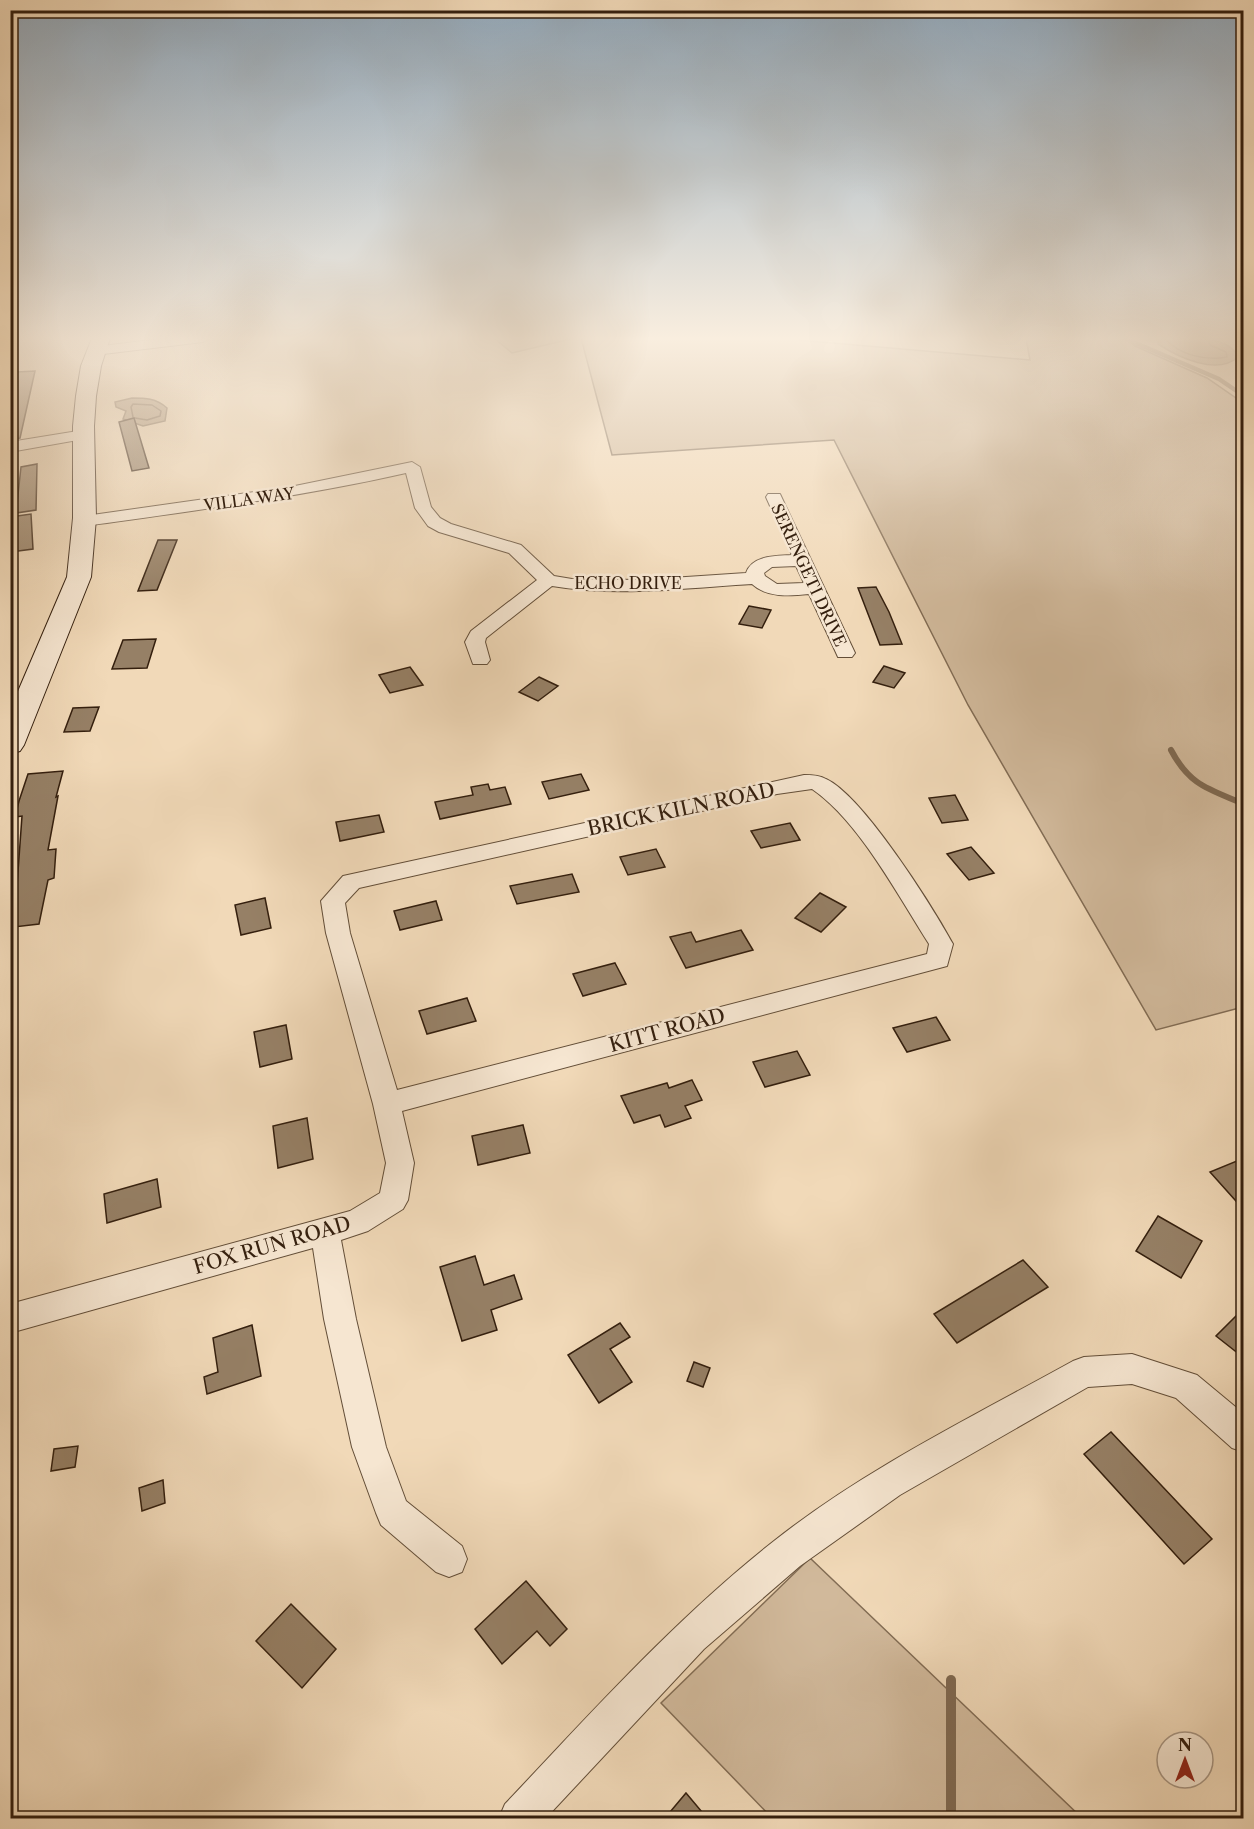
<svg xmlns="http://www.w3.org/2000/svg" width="1254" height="1829" viewBox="0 0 1254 1829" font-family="'Libre Caslon Text',serif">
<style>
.green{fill:#d1b99b;stroke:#826c54;stroke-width:1.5}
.water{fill:#b19a7e;stroke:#7f6951;stroke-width:1.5}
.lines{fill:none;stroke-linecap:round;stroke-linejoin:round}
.shore{stroke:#725c46;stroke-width:1.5}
.stream-far2{stroke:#7f6951;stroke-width:4.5}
.stream-far1{stroke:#7f6951;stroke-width:6}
.stream{stroke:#7f6951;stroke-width:10}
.building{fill:#968066;stroke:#341f0e;stroke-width:1.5}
.street-casing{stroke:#634e38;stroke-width:2}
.secondary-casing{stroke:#341f0e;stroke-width:2}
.street{fill:#f6e6d1;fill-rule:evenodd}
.secondary{fill:#f6e6d1;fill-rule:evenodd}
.labels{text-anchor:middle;stroke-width:5;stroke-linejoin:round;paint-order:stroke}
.far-street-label{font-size:16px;fill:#341f0e;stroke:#f6e6d1}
.street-label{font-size:20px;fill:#341f0e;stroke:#f6e6d1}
</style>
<rect width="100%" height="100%" fill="#f1d9b8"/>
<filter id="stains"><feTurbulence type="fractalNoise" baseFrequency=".00333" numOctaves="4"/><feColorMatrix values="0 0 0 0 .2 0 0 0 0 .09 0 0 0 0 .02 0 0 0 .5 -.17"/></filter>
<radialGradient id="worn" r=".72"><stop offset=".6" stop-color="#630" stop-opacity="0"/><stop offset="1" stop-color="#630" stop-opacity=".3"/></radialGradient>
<!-- green -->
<g class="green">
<path d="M494,338H575L512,353Z"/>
<path d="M581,338H798V340L1030,360L1026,338H1125L1135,346L1207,378L1243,403V1007L1156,1030L968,705L834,440L612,455Z"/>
<path d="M810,1558L1082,1818H772L661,1703Z"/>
</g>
<!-- water -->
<g class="water">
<path d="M1159,338C1180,338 1228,333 1238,357C1217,376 1178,357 1158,344Z"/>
<path d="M132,398C145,398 156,398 167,408L165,421L143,426L123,419L126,411L116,407L115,402Z"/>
</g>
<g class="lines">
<!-- shore -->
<g class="shore">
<path d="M1165,338C1178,355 1206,361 1227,357L1226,352L1210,345L1208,338"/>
<path d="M133,417L131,407L133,404L152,405L161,411L160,416L147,420L135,418"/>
</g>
<!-- stream-far2 -->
<path class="stream-far2" d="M1124,338L1219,379L1244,396"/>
<!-- stream-far1 -->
<path class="stream-far1" d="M1171,750C1190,786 1209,789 1244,804"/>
<!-- stream -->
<path class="stream" d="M951,1680V1818"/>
</g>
<!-- building -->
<g class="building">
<path d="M35,371L20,438L10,440V399L17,372Z"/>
<path d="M134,418L149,468L132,471L119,422Z"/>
<path d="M37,464L36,510L16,513L21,467Z"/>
<path d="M31,514L33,549L11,552L10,517Z"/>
<path d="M158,540H177L157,590L138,591Z"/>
<path d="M876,587L889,612L902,644L880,645L858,588Z"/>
<path d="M749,606L771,610L762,628L739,624Z"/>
<path d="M156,639L147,668L112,669L123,640Z"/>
<path d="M884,666L905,673L894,688L873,682Z"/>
<path d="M410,667L423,685L390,693L379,675Z"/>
<path d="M539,677L558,686L538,701L519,692Z"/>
<path d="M99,707L90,731L64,732L73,708Z"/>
<path d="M63,771L56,797L58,796L48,850L56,849L54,878L48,880L39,924L14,927L22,816L15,817L19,801L28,774Z"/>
<path d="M581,774L589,790L549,799L542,782Z"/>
<path d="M488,784L490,790L505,787L511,804L440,819L435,802L473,795L471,787Z"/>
<path d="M955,795L968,820L942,823L929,798Z"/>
<path d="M379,815L384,832L340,841L336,822Z"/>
<path d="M790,823L800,840L761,848L751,831Z"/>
<path d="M971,847L994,873L969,880L947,854Z"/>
<path d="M656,849L665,867L628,875L620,857Z"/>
<path d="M572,874L579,892L517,904L510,886Z"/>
<path d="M820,893L846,907L821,932L795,918Z"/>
<path d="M265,898L271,928L241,935L235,905Z"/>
<path d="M436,901L442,920L400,930L394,911Z"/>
<path d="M741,930L753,950L686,968L670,937L691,932L696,942Z"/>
<path d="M615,963L626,984L583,996L573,974Z"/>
<path d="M467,998L476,1021L427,1034L419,1011Z"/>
<path d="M936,1017L950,1040L907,1052L893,1028Z"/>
<path d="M286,1025L292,1059L260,1067L254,1032Z"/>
<path d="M797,1051L810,1075L765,1087L753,1062Z"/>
<path d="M692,1080L702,1100L685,1106L691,1118L665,1127L660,1115L634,1123L621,1096L667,1083L669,1088Z"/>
<path d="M307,1118L313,1159L278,1168L273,1126Z"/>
<path d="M523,1125L530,1153L478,1165L472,1136Z"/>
<path d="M1244,1158V1210L1210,1172Z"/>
<path d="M157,1179L161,1207L107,1223L104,1194Z"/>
<path d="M1158,1216L1202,1241L1181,1278L1136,1251Z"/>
<path d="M475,1256L484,1285L514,1275L522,1299L491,1310L497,1330L462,1341L440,1267Z"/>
<path d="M1023,1260L1048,1287L957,1343L934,1314Z"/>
<path d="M1244,1308V1358L1216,1336Z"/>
<path d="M620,1323L630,1337L610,1349L632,1382L599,1403L568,1355Z"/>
<path d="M252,1325L261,1376L207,1394L204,1377L218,1372L213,1338Z"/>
<path d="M694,1362L710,1368L703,1387L687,1381Z"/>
<path d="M1111,1432L1212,1539L1184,1564L1084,1454Z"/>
<path d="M78,1446L75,1467L51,1471L54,1449Z"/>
<path d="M163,1480L165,1503L142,1511L139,1488Z"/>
<path d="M526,1581L567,1629L550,1646L537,1631L502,1664L475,1629Z"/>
<path d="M291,1604L336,1649L302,1688L256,1641Z"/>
<path d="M686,1793L707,1818H665Z"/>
</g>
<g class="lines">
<defs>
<g id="street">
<path d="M166,338H210L203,342L95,355L88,351L95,347Z"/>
<path d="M84,430L89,432L92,435L89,438L10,452V442Z"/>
<path d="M412,462L420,467L431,507L440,518L451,524L521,545L554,576L572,579L641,580L746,573C752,555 776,556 792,555L766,497L768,494H780L855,653L852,657H838L809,594C790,596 767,598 752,584C686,588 617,597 552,586L486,638L485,642L490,660L487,664H473L465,642L471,631L537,580L509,553L439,532L428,526L415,508L406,473C300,497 192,511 85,526L79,525L77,521L79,517L85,516L290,487ZM796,566L804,583L777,584L765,576L764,573L772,567Z"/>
<path d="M804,775C811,775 819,775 826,779C863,796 932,906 953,944L947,966L402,1111L414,1163L408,1200L403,1209L368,1231L341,1240L356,1319L386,1447L406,1501L462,1546L467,1559L462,1572L449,1577L436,1572L381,1525L376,1513L352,1447L324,1319L313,1248L10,1333V1304L350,1211L380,1193L386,1163L373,1104L326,933L321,901L343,876ZM812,789C859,821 898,896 929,944L927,954L397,1090L350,933L345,903L359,888L777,794Z"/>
<path d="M1132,1354L1197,1375L1244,1414V1452L1232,1448L1176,1398L1132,1384L1088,1387L900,1495L800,1566L704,1649L546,1818H499L505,1804C591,1713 675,1619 774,1541C865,1469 972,1417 1073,1361L1084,1357Z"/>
</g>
<path id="secondary" d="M92,338H110L101,366L96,396L94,426L96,518L91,577L24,745L20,751L10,754V710L67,577L73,518V426L76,396L81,366Z"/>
</defs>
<!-- street casing -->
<use href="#street" class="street-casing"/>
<!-- secondary casing -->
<use href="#secondary" class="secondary-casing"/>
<!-- street -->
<use href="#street" class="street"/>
<!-- secondary -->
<use href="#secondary" class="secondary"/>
</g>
<!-- sky -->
<linearGradient id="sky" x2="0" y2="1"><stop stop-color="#92aabe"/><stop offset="0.57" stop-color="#f9eedf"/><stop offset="1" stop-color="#f9eedf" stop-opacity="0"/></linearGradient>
<rect width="1254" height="594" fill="url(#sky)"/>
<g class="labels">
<!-- far-street labels -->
<g class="far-street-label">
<text transform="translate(249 499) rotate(-8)" y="6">VILLA WAY</text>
<text transform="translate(809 575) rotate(65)" y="6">SERENGETI DRIVE</text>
<text x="628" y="589">ECHO DRIVE</text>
</g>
<!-- street labels -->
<g class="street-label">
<text transform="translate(681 809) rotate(-12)" y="7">BRICK KILN ROAD</text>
<text transform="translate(667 1030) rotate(-15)" y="7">KITT ROAD</text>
<text transform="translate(272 1245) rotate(-16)" y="7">FOX RUN ROAD</text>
</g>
</g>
<!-- margin -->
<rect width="1254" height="1829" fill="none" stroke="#f1d9b8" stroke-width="36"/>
<rect x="12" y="12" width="1230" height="1805" fill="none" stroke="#341f0e" stroke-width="3"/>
<rect x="18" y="18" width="1218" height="1793" fill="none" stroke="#341f0e" stroke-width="1.5"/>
<!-- north arrow -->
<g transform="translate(1185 1760)"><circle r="28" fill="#f6e6d1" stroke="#a89683" stroke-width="1.5"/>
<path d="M0-4.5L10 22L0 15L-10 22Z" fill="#8f2418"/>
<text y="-9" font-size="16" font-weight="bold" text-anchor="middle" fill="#341f0e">N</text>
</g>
<rect width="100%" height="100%" filter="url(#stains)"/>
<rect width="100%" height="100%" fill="url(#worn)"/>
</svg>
